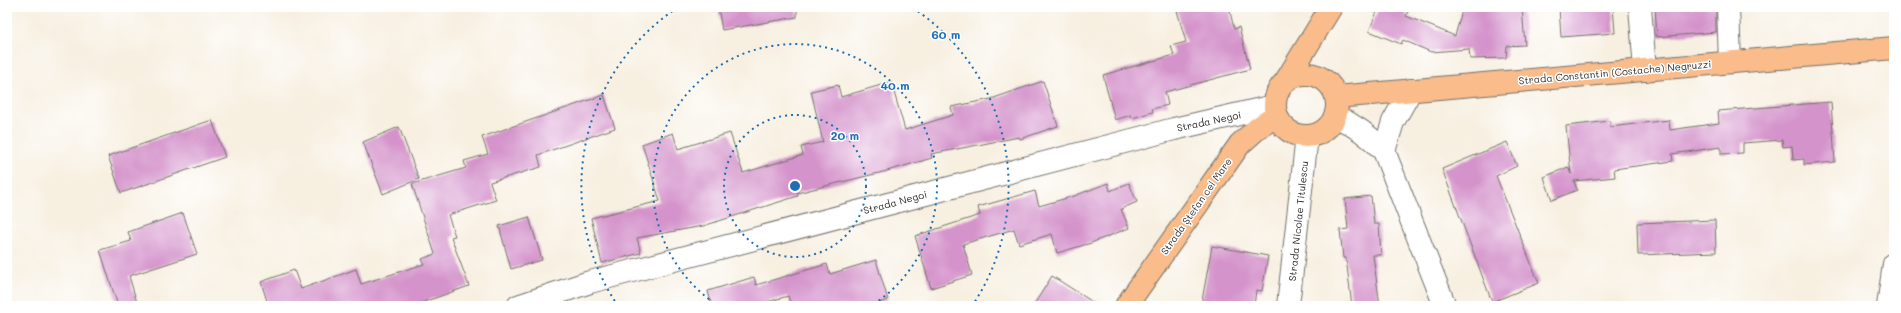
<svg xmlns="http://www.w3.org/2000/svg" width="1901" height="313" viewBox="0 0 1901 313" font-family="Mali,sans-serif">
<style>
.building{fill:#d493cb}
.lines{fill:none;stroke-linecap:round;stroke-linejoin:round}
.minor-casing{stroke:#72706a;stroke-width:24}
.major-casing{stroke:#72706a;stroke-width:24}
.minor{stroke:#fff;stroke-width:22}
.major{stroke:#f9bc8a;stroke-width:22}
.ring{fill:none;stroke:#1f6fb2;stroke-width:2;stroke-dasharray:2 4}
.labels{text-anchor:middle;stroke-width:3;stroke-linejoin:round;paint-order:stroke}
.street-label{font-size:10px;fill:#2b2b2b;stroke:#fff}
.centre{fill:#1f6fb2;stroke:#fff;stroke-width:2}
.ring-label{font-size:12px;text-anchor:middle;font-weight:bold;fill:#1f6fb2;stroke:#fff;stroke-width:3;stroke-linejoin:round;paint-order:stroke}
</style>
<rect width="100%" height="100%" fill="#fff"/>
<filter id="ink" filterUnits="userSpaceOnUse"><feTurbulence type="fractalNoise" baseFrequency=".025" numOctaves="2"/><feDisplacementMap in="SourceGraphic" scale="8" xChannelSelector="R" yChannelSelector="G"/><feConvolveMatrix kernelMatrix="1 2 1 2 8 2 1 2 1" color-interpolation-filters="sRGB"/></filter>
<filter id="wash" filterUnits="userSpaceOnUse"><feTurbulence type="fractalNoise" baseFrequency=".012" numOctaves="4" result="noise"/><feDisplacementMap in="SourceGraphic" scale="16" xChannelSelector="R" yChannelSelector="G"/><feGaussianBlur stdDeviation="0.9" result="paint"/><feColorMatrix in="noise" values="0 0 0 0 0 0 0 0 0 0 0 0 0 0 0 0 0 1.4 0 .05"/><feComposite in="paint" operator="in"/></filter>
<g filter="url(#wash)">
<rect width="100%" height="100%" fill="#f7efe0"/>
<g id="blocks">
<!-- building -->
<g class="building">
<path d="M718,7H797V17L722,30Z"/>
<path d="M1176,7H1229L1234,29L1239,27L1250,69L1165,92L1168,105L1152,109L1153,112L1132,118L1131,115L1115,120L1103,75L1174,55L1171,46L1186,42Z"/>
<path d="M1379,7H1410L1406,16L1455,36L1463,7H1522L1525,45L1507,46L1506,58L1470,59L1469,49L1431,52L1403,40L1401,44L1369,31Z"/>
<path d="M1559,7H1613L1615,33L1561,37Z"/>
<path d="M1655,7H1716V32L1657,37Z"/>
<path d="M1043,81L1058,126L1020,139L1019,137L931,154L932,158L887,171L797,193L798,196L703,226L637,238L641,253L602,263L591,218L660,201L642,144L673,133L678,149L730,133L743,173L803,155L801,147L823,142L811,91L838,85L841,97L891,82L905,130L953,115L951,107L991,99Z"/>
<path d="M604,95L615,128L538,155L541,167L490,182L496,200L448,215L455,236L451,237L469,286L412,306H261V304L267,301L261,282L294,270L301,289L356,269L361,284L424,264L422,259L435,254L412,184L466,168L464,161L488,154L482,137Z"/>
<path d="M1831,102L1835,162L1804,165V159L1793,160L1792,146L1783,147L1782,140L1743,143V153L1721,154V147L1672,154L1673,161L1614,169L1615,177L1574,181L1577,190L1552,200L1544,177L1568,167L1571,174L1566,126L1610,121V127L1669,120L1670,130L1719,123L1718,111Z"/>
<path d="M212,120L225,157L121,193L108,156Z"/>
<path d="M399,127L419,179L383,194L363,142Z"/>
<path d="M1507,142L1517,166L1496,176L1539,283L1492,302L1442,169Z"/>
<path d="M1108,183L1110,191L1129,183L1137,202L1121,209L1129,228L1091,243L1057,253L1052,234L1019,244L1014,229L963,244L972,275L931,288L915,236L980,215L978,207L1035,191L1039,206L1074,196Z"/>
<path d="M1371,196L1374,224H1379L1381,255H1373L1380,306H1352L1346,258H1343L1340,230L1348,229L1345,199Z"/>
<path d="M183,213L197,254L129,276L138,306H118L100,250L131,241L128,232Z"/>
<path d="M529,217L542,260L511,269L499,226Z"/>
<path d="M1715,220L1716,252L1638,255L1637,223Z"/>
<path d="M1212,246L1268,256L1262,291L1256,290L1254,306H1201Z"/>
<path d="M876,260L888,300L870,306H791L788,296L754,306H712L708,291L754,277L756,285L827,264L830,274Z"/>
<path d="M1052,276L1099,306H1033Z"/>
</g>
</g>
</g>
<g filter="url(#ink)">
<use href="#blocks" fill-opacity="0" stroke="#72706a" stroke-width="1"/>
<g class="lines">
<defs>
<g id="minor">
<path d="M1640,7L1645,70"/>
<path d="M1728,7L1730,62"/>
<path d="M1335,116C1355,125 1369,135 1384,151L1445,306"/>
<path d="M1384,151L1393,122L1411,90"/>
<path d="M518,306L590,282L1174,129L1274,106"/>
<path d="M1288,306L1307,136"/>
<path d="M1888,306L1894,264"/>
</g>
<g id="major">
<circle cx="1306" cy="105" r="31"/>
<path d="M1287,79L1331,7"/>
<path d="M1336,97L1894,48"/>
<path d="M1126,306L1240,144L1258,128L1276,116"/>
</g>
</defs>
<!-- minor casing -->
<use href="#minor" class="minor-casing"/>
<!-- major casing -->
<use href="#major" class="major-casing"/>
<!-- minor -->
<use href="#minor" class="minor"/>
<!-- major -->
<use href="#major" class="major"/>
</g>
</g>
<!-- distance rings -->
<g class="ring">
<circle cx="795" cy="186" r="71"/>
<path d="M719 306A142 142 0 1 1 871 306"/>
<path d="M618 306A214 214 0 0 1 677 8M913 8A214 214 0 0 1 972 306"/>
</g>
<g class="labels">
<!-- street labels -->
<g class="street-label">
<text transform="translate(1615 72) rotate(-5)" y="4">Strada Constantin (Costache) Negruzzi</text>
<text transform="translate(1209 121) rotate(-12)" y="4">Strada Negoi</text>
<text transform="translate(895 202) rotate(-15)" y="4">Strada Negoi</text>
<text transform="translate(1196 206) rotate(-55)" y="4">Strada Ștefan cel Mare</text>
<text transform="translate(1298 221) rotate(-84)" y="4">Strada Nicolae Titulescu</text>
</g>
</g>
<circle cx="795" cy="186" r="6" class="centre"/>
<g class="ring-label">
<text x="946" y="39">60 m</text>
<text x="895" y="90">40 m</text>
<text x="845" y="140">20 m</text>
</g>
<!-- margin -->
<rect width="1901" height="313" fill="none" stroke="#fff" stroke-width="24"/>
</svg>
